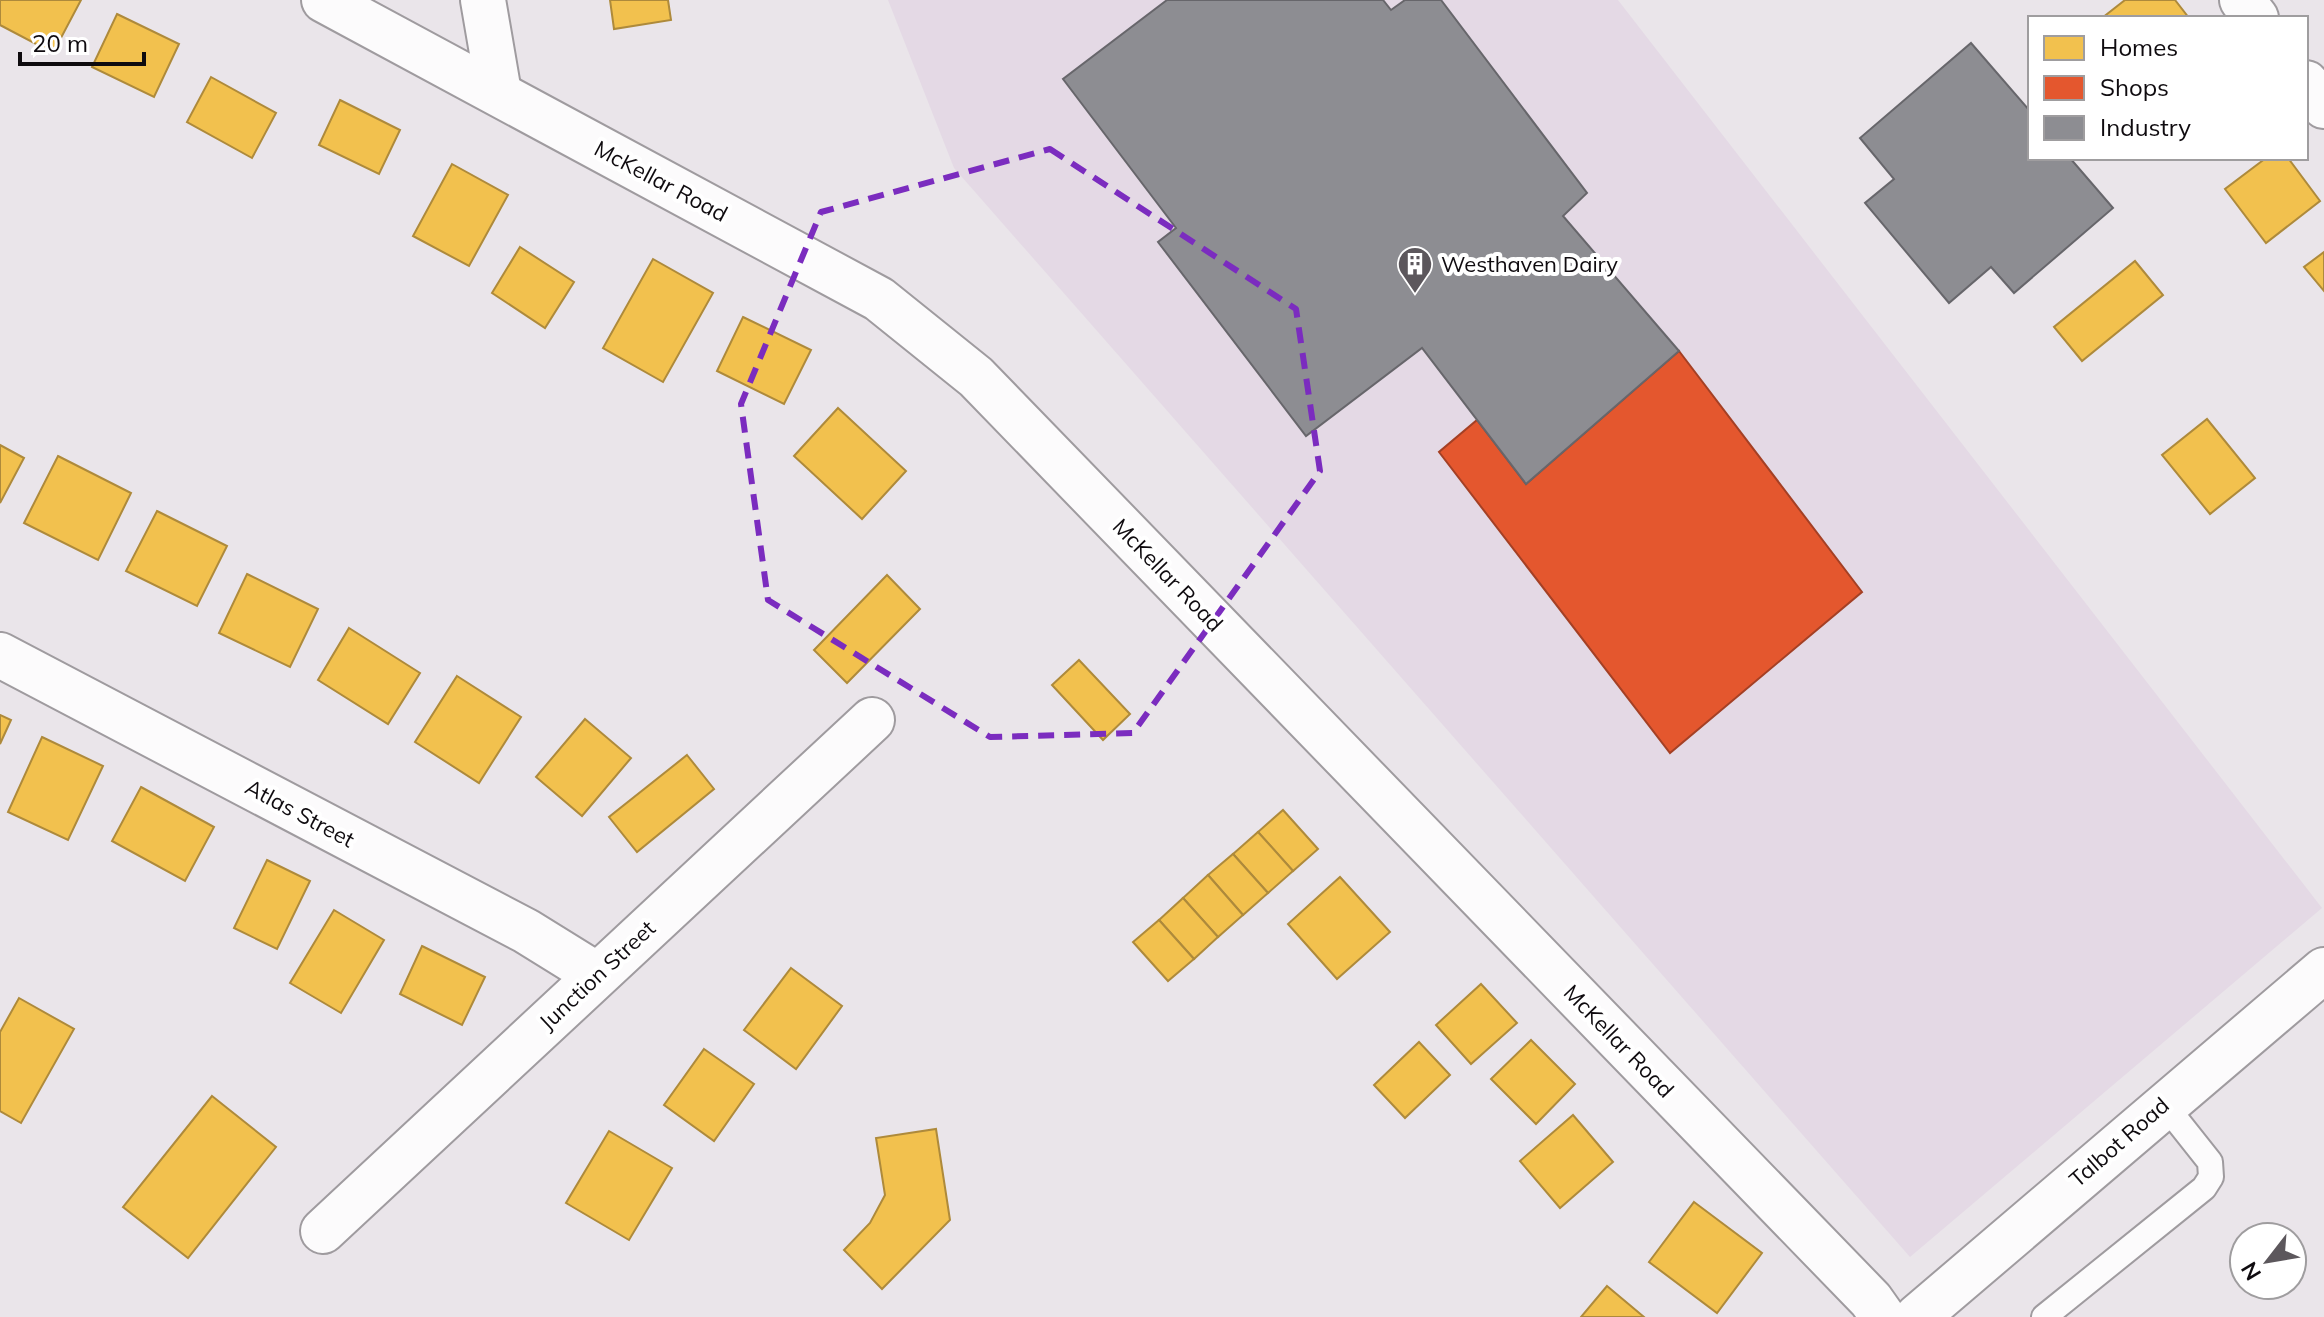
<svg xmlns="http://www.w3.org/2000/svg" width="2324" height="1317" viewBox="0 0 2324 1317" font-family="Mulish,sans-serif">
<style>
.built{fill:#e4d9e5}
.homes{fill:#f2c14e;stroke:#ae8a3b;stroke-width:2}
.shops{fill:#e4572e;stroke:#a44025;stroke-width:2}
.industry{fill:#8d8d92;stroke:#67666b;stroke-width:2}
.lines{fill:none;stroke-linecap:round;stroke-linejoin:round}
.service-casing{stroke:#9f9b9f;stroke-width:28}
.minor-casing{stroke:#9f9b9f;stroke-width:48}
.secondary-casing{stroke:#9f9b9f;stroke-width:48}
.service{stroke:#fcfbfc;stroke-width:24}
.minor{stroke:#fcfbfc;stroke-width:44}
.secondary{stroke:#fcfbfc;stroke-width:44}
.marked{fill:none;stroke:#7b2cbf;stroke-width:6;stroke-dasharray:16 10;stroke-linejoin:round}
.labels{text-anchor:middle;stroke-width:8;stroke-linejoin:round;paint-order:stroke}
.street-label{font-size:22px;fill:#0f0b0f;stroke:#fff}
.poi-label{font-size:22px;fill:#0f0b0f;stroke:#fff;text-anchor:start}
</style>
<rect width="100%" height="100%" fill="#eae5ea"/>
<!-- built -->
<path class="built" d="M888,0H1618L2322,908L1910,1257L954,168Z"/>
<!-- homes -->
<g class="homes">
<path d="M0,0H81L53,53L0,25Z"/>
<path d="M610,0H668L671,20L614,29Z"/>
<path d="M2125,0H2175L2189,18H2102Z"/>
<path d="M117,14L179,44L154,97L92,67Z"/>
<path d="M211,77L276,113L252,158L187,122Z"/>
<path d="M340,100L400,130L379,174L319,145Z"/>
<path d="M2266,158H2288L2320,201L2266,243L2225,189Z"/>
<path d="M452,164L508,195L469,266L413,236Z"/>
<path d="M520,247L574,282L545,328L492,293Z"/>
<path d="M2324,252V291L2304,267Z"/>
<path d="M653,259L713,293L663,382L603,348Z"/>
<path d="M2135,261L2163,295L2082,361L2054,327Z"/>
<path d="M743,317L811,350L784,404L717,371Z"/>
<path d="M838,408L906,471L862,519L794,456Z"/>
<path d="M2207,419L2255,478L2210,514L2162,455Z"/>
<path d="M0,445L24,458L0,503Z"/>
<path d="M58,456L131,493L98,560L24,523Z"/>
<path d="M157,511L227,546L197,606L126,571Z"/>
<path d="M247,574L318,609L290,667L219,633Z"/>
<path d="M887,575L920,609L847,683L814,650Z"/>
<path d="M349,628L420,673L388,724L318,680Z"/>
<path d="M1079,660L1130,714L1103,740L1052,685Z"/>
<path d="M457,676L521,717L479,783L415,742Z"/>
<path d="M0,715L11,720L0,744Z"/>
<path d="M585,719L631,758L582,816L536,777Z"/>
<path d="M42,737L103,766L68,840L8,812Z"/>
<path d="M687,755L714,789L637,852L609,817Z"/>
<path d="M141,787L214,827L185,881L112,841Z"/>
<path d="M1283,810L1318,849L1293,871L1258,832Z"/>
<path d="M1258,832L1293,871L1268,893L1233,854Z"/>
<path d="M1233,854L1268,893L1243,915L1208,875Z"/>
<path d="M267,860L310,881L277,949L234,928Z"/>
<path d="M1208,875L1243,915L1218,937L1183,898Z"/>
<path d="M1340,877L1390,932L1337,979L1288,924Z"/>
<path d="M1183,898L1218,937L1194,959L1159,920Z"/>
<path d="M334,910L384,940L341,1013L290,983Z"/>
<path d="M1159,920L1194,959L1168,981L1133,942Z"/>
<path d="M422,946L485,977L462,1025L400,994Z"/>
<path d="M791,968L842,1006L796,1069L744,1030Z"/>
<path d="M1481,984L1517,1023L1471,1064L1436,1025Z"/>
<path d="M19,998L74,1029L21,1123L0,1111V1032Z"/>
<path d="M1531,1040L1575,1084L1536,1124L1491,1079Z"/>
<path d="M1419,1042L1450,1075L1405,1118L1374,1085Z"/>
<path d="M704,1049L754,1084L714,1141L664,1105Z"/>
<path d="M212,1096L276,1147L188,1258L123,1207Z"/>
<path d="M1573,1115L1613,1162L1560,1208L1520,1161Z"/>
<path d="M936,1129L950,1220L882,1289L844,1250L870,1223L885,1195L876,1138Z"/>
<path d="M609,1131L672,1168L629,1240L566,1203Z"/>
<path d="M1694,1202L1762,1253L1717,1313L1649,1262Z"/>
<path d="M1607,1286L1644,1317H1581Z"/>
</g>
<!-- shops -->
<path class="shops" d="M1679,351L1862,592L1670,753L1439,452L1477,420L1526,484Z"/>
<!-- industry -->
<g class="industry">
<path d="M1167,0H1383L1391,10L1405,0H1441L1587,193L1563,216L1679,351L1526,484L1422,348L1306,436L1158,242L1176,228L1063,79Z"/>
<path d="M1971,43L2030,111V158H2070L2113,208L2014,293L1991,267L1949,303L1865,203L1894,179L1860,138Z"/>
</g>
<g class="lines">
<defs>
<path id="service" d="M2044,1317L2204,1188L2211,1177L2210,1162L2164,1104"/>
<g id="minor">
<path d="M324,0L879,299L976,377L1871,1300L1883,1317"/>
<path d="M483,0L499,93"/>
<path d="M2242,0L2256,18"/>
<path d="M2306,83L2324,106"/>
<path d="M0,655L526,931L597,975"/>
<path d="M323,1231L872,720"/>
</g>
<path id="secondary" d="M1917,1317L2324,970"/>
</defs>
<!-- service casing -->
<use href="#service" class="service-casing"/>
<!-- minor casing -->
<use href="#minor" class="minor-casing"/>
<!-- secondary casing -->
<use href="#secondary" class="secondary-casing"/>
<!-- service -->
<use href="#service" class="service"/>
<!-- minor -->
<use href="#minor" class="minor"/>
<!-- secondary -->
<use href="#secondary" class="secondary"/>
</g>
<!-- marked area -->
<path class="marked" d="M1050,149L1296,309L1320,471L1133,733L990,737L768,600L741,404L821,212Z"/>
<!-- icons -->
<defs>
<symbol id="building-pin" viewBox="-11 -11 22 30"><path d="M0 17L-7.5 6A9.5 9.5 0 1 1 7.5 6Z" fill="#5c575c" stroke="#fff"/><path d="M-4-6H4V6H1V3H-1V6H-4ZM-2.5-4.3h1.7v1.8h-1.7ZM.8-4.3h1.7v1.8H.8ZM-2.5-1h1.7V.8h-1.7ZM.8-1h1.7V.8H.8Z" fill="#fff"/></symbol>
</defs>
<g fill-rule="evenodd">
<use href="#building-pin" x="1395" y="244" width="40" height="54"/>
</g>
<g class="labels">
<!-- street labels -->
<g class="street-label">
<text transform="translate(661 181) rotate(28)" y="8">McKellar Road</text>
<text transform="translate(1168 575) rotate(46)" y="8">McKellar Road</text>
<text transform="translate(300 813) rotate(28)" y="8">Atlas Street</text>
<text transform="translate(597 975) rotate(-43)" y="8">Junction Street</text>
<text transform="translate(1619 1041) rotate(46)" y="8">McKellar Road</text>
<text transform="translate(2119 1142) rotate(-41)" y="8">Talbot Road</text>
</g>
<!-- poi labels -->
<g class="poi-label">
<text x="1441" y="272">Westhaven Dairy</text>
</g>
</g>
<!-- legend -->
<rect x="2028" y="16" width="280" height="144" fill="#ffffff" stroke="#9f9d9f" stroke-width="2"/>
<rect x="2044" y="36" width="40" height="24" fill="#f2c14e" stroke="#9f9d9f" stroke-width="2"/>
<text x="2100" y="56" font-size="24" fill="#0f0b0f">Homes</text>
<rect x="2044" y="76" width="40" height="24" fill="#e4572e" stroke="#9f9d9f" stroke-width="2"/>
<text x="2100" y="96" font-size="24" fill="#0f0b0f">Shops</text>
<rect x="2044" y="116" width="40" height="24" fill="#8d8d92" stroke="#9f9d9f" stroke-width="2"/>
<text x="2100" y="136" font-size="24" fill="#0f0b0f">Industry</text>
<!-- north arrow -->
<g transform="translate(2268 1261) rotate(239)"><circle r="38" fill="#ffffff" stroke="#9f9d9f" stroke-width="2"/>
<path d="M0-6L14 30L0 20L-14 30Z" fill="#5c575c"/>
<text y="-12" font-size="22" font-weight="bold" text-anchor="middle" fill="#0f0b0f">N</text>
</g>
<!-- scale -->
<path d="M20 52v12h124v-12" fill="none" stroke="#0f0b0f" stroke-width="4"/>
<text x="32" y="52" font-size="24" fill="#0f0b0f" stroke="#ffffff" stroke-width="6" paint-order="stroke">20 m</text>
</svg>
